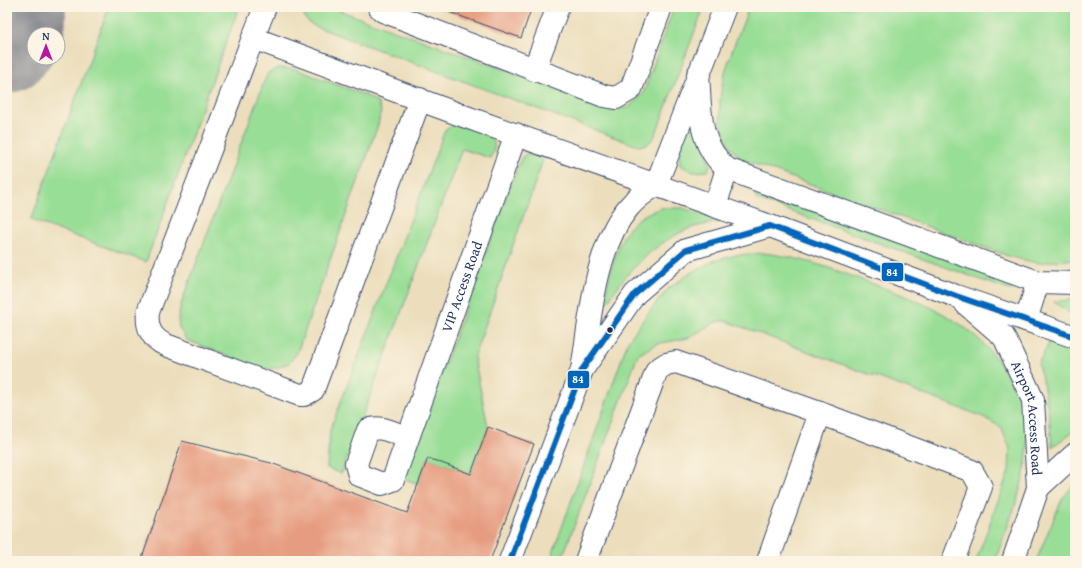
<svg xmlns="http://www.w3.org/2000/svg" width="1082" height="568" viewBox="0 0 1082 568" font-family="'Gentium Book Plus',serif">
<style>
.green{fill:#99de96;stroke:#5a867a}
.lines{fill:none;stroke-linecap:round;stroke-linejoin:round}
.taxiway{stroke:#84868d;stroke-width:88}
.building{fill:#e69c80}
.minor-casing{stroke:#3a496c;stroke-width:24}
.major-casing{stroke:#3a496c;stroke-width:24}
.minor{stroke:#fff;stroke-width:22}
.major{stroke:#fff;stroke-width:22}
.bus-1-casing{stroke:#fcf5e5;stroke-width:9}
.bus-1{stroke:#0065bd;stroke-width:6}
.bus-dot{fill:#1b2f5e;stroke:#fcf5e5;stroke-width:1.5}
.labels{text-anchor:middle;stroke-width:3;stroke-linejoin:round;paint-order:stroke}
.street-label{font-size:14px;fill:#1b2f5e;stroke:#fcf5e5}
.line-badge{stroke:#fcf5e5;stroke-width:1.5}
.badge-label{font-size:11px;text-anchor:middle;font-weight:bold;fill:#fff}
</style>
<rect width="100%" height="100%" fill="#fcf5e5"/>
<filter id="ink" filterUnits="userSpaceOnUse"><feTurbulence type="fractalNoise" baseFrequency=".025" numOctaves="2"/><feDisplacementMap in="SourceGraphic" scale="8" xChannelSelector="R" yChannelSelector="G"/><feConvolveMatrix kernelMatrix="1 2 1 2 8 2 1 2 1" color-interpolation-filters="sRGB"/></filter>
<filter id="wash" filterUnits="userSpaceOnUse"><feTurbulence type="fractalNoise" baseFrequency=".012" numOctaves="4" result="noise"/><feDisplacementMap in="SourceGraphic" scale="16" xChannelSelector="R" yChannelSelector="G"/><feGaussianBlur stdDeviation="0.9" result="paint"/><feColorMatrix in="noise" values="0 0 0 0 0 0 0 0 0 0 0 0 0 0 0 0 0 1.4 0 .05"/><feComposite in="paint" operator="in"/></filter>
<g filter="url(#wash)">
<rect width="100%" height="100%" fill="#ecdebc"/>
<!-- green -->
<g class="green">
<path d="M109,7H239L146,262L31,220Z"/>
<path d="M300,7H338V10L613,109L628,108L643,94L674,7H704L655,136L648,144L638,146L314,26L306,20Z"/>
<path d="M749,7H1075V259L1037,263L1011,257L741,159C737,154 731,149 728,143C706,99 734,49 749,7Z"/>
<path d="M277,68L295,69L367,96L378,103L381,111L378,125L297,353L289,363L277,368L260,369L187,340L179,328L178,318L181,304L264,82L268,73Z"/>
<path d="M694,105L710,165L708,171L693,172L680,165L679,148Z"/>
<path d="M454,125C464,126 490,133 494,143C496,148 492,154 490,158L462,149L341,474L327,468L330,430L445,130Z"/>
<path d="M529,152L538,153L543,160L474,357L488,427L471,474L428,458L418,484L403,478L517,168L522,157Z"/>
<path d="M760,190L1012,284L1014,288L1009,290L756,199L755,193Z"/>
<path d="M660,208H683L722,222C711,224 697,225 686,230C651,245 622,277 603,309C609,281 614,234 641,217C647,213 654,211 660,208Z"/>
<path d="M763,253C799,257 831,268 865,281C925,303 979,321 1010,381C1016,392 1023,405 1025,417C1036,466 1010,516 995,561H976L1009,471L1010,449L1001,427L981,416L726,321H719L714,323L688,338L656,344L638,355L561,561H550L628,341L651,309L669,288L690,273L713,261L736,255Z"/>
<path d="M1075,299V317L1054,302Z"/>
<path d="M1050,341L1075,351V430L1052,447C1050,418 1046,392 1038,364Z"/>
<path d="M1075,483V549L1070,561H1036L1062,499Z"/>
</g>
<g class="lines">
<!-- taxiway -->
<path class="taxiway" d="M7,49C17,38 26,21 20,7"/>
</g>
<g id="blocks">
<!-- building -->
<g class="building">
<path d="M446,7H532L521,38L446,11Z"/>
<path d="M488,427L534,444L490,561H141L182,441L271,463L407,513L428,458L471,474Z"/>
</g>
</g>
</g>
<g filter="url(#ink)">
<use href="#blocks" fill-opacity="0" stroke="#3a496c" stroke-width="1"/>
<g class="lines">
<defs>
<g id="minor">
<path d="M379,7L383,11L604,96L616,98L631,89L661,7"/>
<path d="M253,38L265,7"/>
<path d="M534,70L558,7"/>
<path d="M698,74C701,111 697,143 727,169L1038,282L1075,283"/>
<path d="M420,99L313,390L304,395H300L166,345C152,339 146,328 148,312L253,38L458,114L770,226"/>
<path d="M715,206L727,169"/>
<path d="M1026,320L1038,282"/>
<path d="M582,370C590,321 595,247 628,208C636,198 645,192 656,185L725,7"/>
<path id="s1" d="M408,438C396,434 380,424 368,430L356,464L359,475L382,484L393,480L408,438L516,134"/>
<path d="M586,561L657,370L666,364L676,362L820,413L972,471L981,487L953,561"/>
<path d="M768,561L820,413"/>
</g>
<g id="major">
<path id="s2" d="M966,304L1004,337L1033,400L1038,488L1013,561"/>
<path d="M1038,488L1075,454"/>
<path d="M510,561L582,370L635,294L686,250L770,226L956,296L1075,337"/>
</g>
</defs>
<!-- minor casing -->
<use href="#minor" class="minor-casing"/>
<!-- major casing -->
<use href="#major" class="major-casing"/>
<!-- minor -->
<use href="#minor" class="minor"/>
<!-- major -->
<use href="#major" class="major"/>
<defs>
<path id="bus-1" d="M510,561L582,370L635,294L686,250L770,226L956,296L1075,337"/>
</defs>
<!-- bus-1 casing -->
<use href="#bus-1" class="bus-1-casing"/>
<!-- bus-1 -->
<use href="#bus-1" class="bus-1"/>
</g>
</g>
<!-- markers -->
<circle class="bus-dot" cx="610" cy="330" r="3.5"/>
<g class="labels">
<!-- street labels -->
<g class="street-label">
<text dy="5" stroke="none"><textPath href="#s1" startOffset="331">VIP Access Road</textPath></text>
<text dy="5" stroke="none"><textPath href="#s2" startOffset="136">Airport Access Road</textPath></text>
</g>
</g>
<g class="line-badge">
<rect x="881" y="262" width="23" height="20" rx="4" fill="#0065bd"/>
<rect x="567" y="370" width="23" height="19" rx="4" fill="#0065bd"/>
</g>
<g class="badge-label">
<text x="892" y="276">84</text>
<text x="578" y="383">84</text>
</g>
<!-- margin -->
<rect width="1082" height="568" fill="none" stroke="#fcf5e5" stroke-width="24"/>
<!-- north arrow -->
<g transform="translate(46 46)"><circle r="19" fill="#fcf5e5" stroke="#a2a6af"/>
<path d="M0-3L7 15L0 10L-7 15Z" fill="#b5179e"/>
<text y="-6" font-size="11" font-weight="bold" text-anchor="middle" fill="#1b2f5e">N</text>
</g>
</svg>
